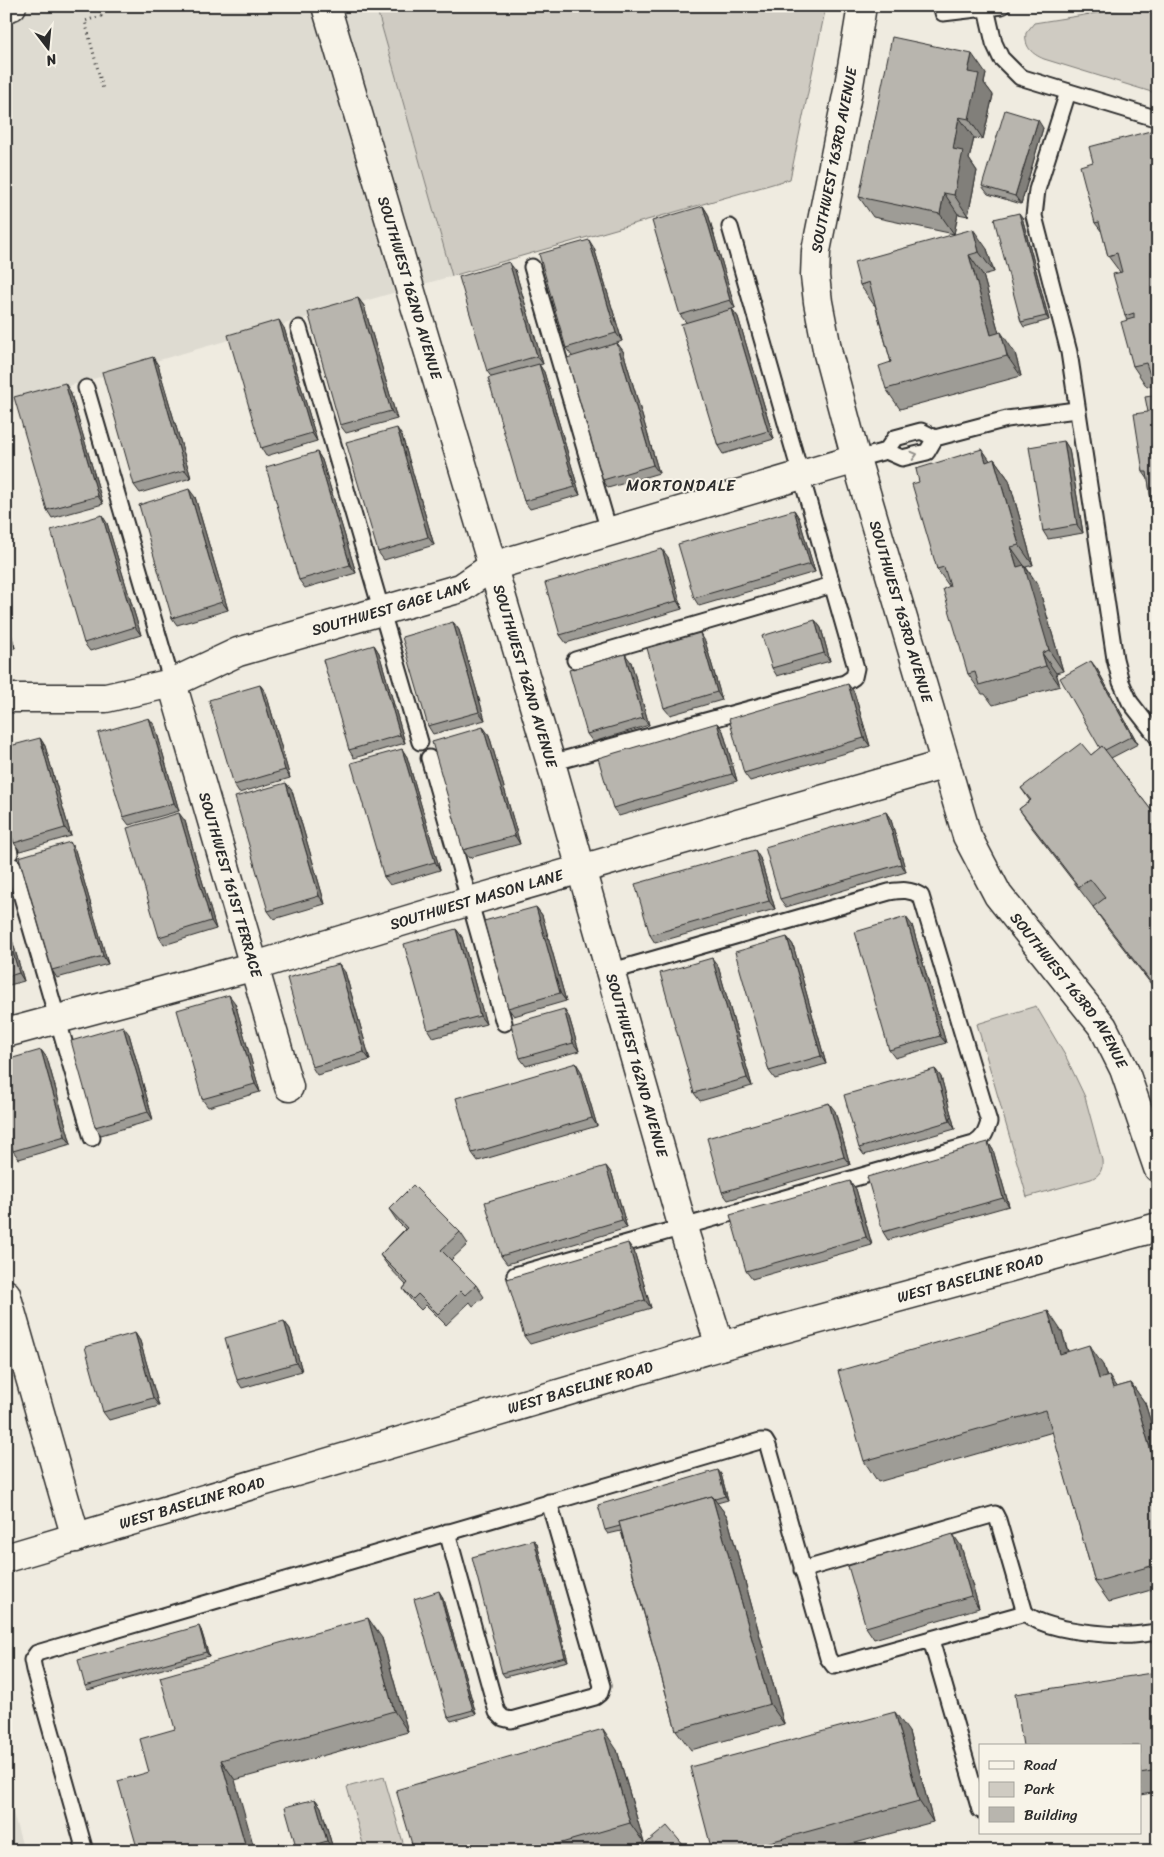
<svg xmlns="http://www.w3.org/2000/svg" width="1164" height="1857" viewBox="0 0 1164 1857" font-family="Sriracha,sans-serif">
<style>
.built{fill:#dedbd1}
.green{fill:#cfcbc2;stroke:#7d7b76}
.lines{fill:none;stroke-linecap:round;stroke-linejoin:round}
.lane-casing{stroke:#2b2b2b;stroke-width:19}
.street-casing{stroke:#2b2b2b;stroke-width:31}
.secondary-casing{stroke:#2b2b2b;stroke-width:31}
.path{stroke:#2b2b2b;stroke-width:3;stroke-dasharray:1 4;stroke-linecap:butt}
.lane{stroke:#f7f3e8;stroke-width:15}
.street{stroke:#f7f3e8;stroke-width:28}
.secondary{stroke:#f7f3e8;stroke-width:28}
.wall{fill:#9e9c96;stroke:#2b2b2b}
.shaded-wall{fill:#817f7a;stroke:#2b2b2b}
.building{fill:#b8b5ae;stroke:#2b2b2b}
.oneway{stroke:#918f8a}
.labels{text-anchor:middle;stroke-width:4;stroke-linejoin:round;paint-order:stroke}
.street-label{font-size:15px;fill:#2b2b2b;stroke:#f7f3e8}
.neighbourhood-label{font-size:16px;letter-spacing:1px;fill:#2b2b2b;stroke:#f7f3e8}
</style>
<rect width="100%" height="100%" fill="#efebe0"/>
<filter id="ink" filterUnits="userSpaceOnUse"><feTurbulence type="fractalNoise" baseFrequency=".02" numOctaves="2"/><feDisplacementMap in="SourceGraphic" scale="10" xChannelSelector="R" yChannelSelector="G"/><feConvolveMatrix kernelMatrix="1 2 1 2 8 2 1 2 1" color-interpolation-filters="sRGB"/></filter>
<g filter="url(#ink)">
<!-- built -->
<g class="built">
<path d="M6,6H376L452,276L6,404Z"/>
<path d="M6,1789L24,1851H6Z"/>
</g>
<!-- green -->
<g class="green">
<path d="M376,6H826L790,179L452,276Z"/>
<path d="M1141,6H1158V94L1044,59C1032,54 1024,47 1026,33L1034,23Z"/>
<path d="M1036,1006L1066,1057L1085,1097L1102,1160C1103,1170 1100,1175 1091,1179L1027,1197L977,1024Z"/>
<path d="M384,1777L404,1846L388,1851H365L347,1787Z"/>
</g>
<g class="lines">
<defs>
<g id="lane">
<path d="M986,8L994,43L1001,58L1020,77L1158,119"/>
<path d="M943,13L1002,6"/>
<path d="M1068,92L1037,190L1034,216L1069,352L1115,659L1121,682L1130,702L1158,738"/>
<path d="M532,267L609,531"/>
<path d="M299,328L420,742"/>
<path d="M86,388L172,683"/>
<path d="M886,451L895,438L921,431L935,438L1007,419L1076,410"/>
<path d="M856,459L886,451L902,458L927,452L935,438"/>
<path d="M575,660L832,585"/>
<path d="M429,758L504,1023"/>
<path d="M551,763L845,683L854,677L856,668L730,227"/>
<path d="M6,839L10,853"/>
<path d="M13,866L92,1138"/>
<path d="M515,1275L974,1144C984,1138 986,1132 989,1122L921,896C910,889 902,890 889,892L609,972"/>
<path d="M447,1532L497,1712L503,1718L511,1720L595,1697L600,1693L602,1686L549,1502"/>
<path d="M802,1570L995,1514L998,1520L1025,1613"/>
<path d="M931,1640L980,1810"/>
<path d="M85,1851L34,1670L32,1660L37,1653L760,1441H765L768,1446L828,1658L834,1666L1025,1613C1045,1630 1096,1634 1123,1635C1134,1636 1146,1633 1158,1632"/>
</g>
<g id="street">
<path id="s1" d="M326,6L551,763L683,1228L720,1346"/>
<path id="s2" d="M862,6L849,85L816,251L815,276L818,302L828,354L856,459L967,836L998,895L1103,1027L1124,1069L1158,1168"/>
<path d="M6,8L12,6"/>
<path id="s3" d="M172,683L289,1087"/>
<path id="s4" d="M6,698H106L172,683L238,652L461,588L493,566L856,459"/>
<path id="s5" d="M6,1033L255,966L470,901L946,764"/>
<path d="M6,1294L76,1538"/>
</g>
<g id="secondary">
<path id="s6" d="M6,1558L720,1346L1158,1227"/>
</g>
</defs>
<!-- lane casing -->
<use href="#lane" class="lane-casing"/>
<!-- street casing -->
<use href="#street" class="street-casing"/>
<!-- secondary casing -->
<use href="#secondary" class="secondary-casing"/>
<!-- path -->
<path class="path" d="M98,6L101,16L85,21L103,89"/>
<!-- lane -->
<use href="#lane" class="lane"/>
<!-- street -->
<use href="#street" class="street"/>
<!-- secondary -->
<use href="#secondary" class="secondary"/>
</g>
<!-- wall -->
<g class="wall">
<path d="M986,74L984,83L993,95L983,139L974,138L969,159L977,171L968,216L958,214L954,234L873,217L859,197Z"/>
<path d="M1043,128L1021,204L988,194L982,186Z"/>
<path d="M1158,129V388L1155,384L1147,387L1133,366L1127,320L1125,316L1120,272L1108,256L1102,232L1095,223L1093,162Z"/>
<path d="M703,206L708,214L735,308L732,309L738,317L774,439L723,454L718,446L686,322L680,315Z"/>
<path d="M1022,217L1049,320L1024,327L1021,322Z"/>
<path d="M594,248L622,341L617,343L623,351L659,473L608,488L603,480L572,356L566,348Z"/>
<path d="M987,249L994,272L983,275L999,333L1015,353L1021,376L900,409L886,389L891,362L875,305H874L860,285Z"/>
<path d="M515,270L543,364L539,365L544,372L580,495L530,509L524,501L492,378L487,371Z"/>
<path d="M358,298L364,306L397,419L346,433L340,425Z"/>
<path d="M284,328L317,441L266,456L261,448Z"/>
<path d="M158,365L191,478L140,493L134,485Z"/>
<path d="M70,391L103,504L52,518L47,510Z"/>
<path d="M1158,394V514L1152,507L1148,479L1143,472L1148,412Z"/>
<path d="M402,436L434,545L384,560L378,552Z"/>
<path d="M1064,441L1069,449L1083,533L1048,539L1043,531Z"/>
<path d="M982,449L990,461L994,459L1009,480L1033,565L1026,567L1038,585L1063,671L1056,673L1060,686L993,705L985,694H982L968,674L949,586L937,569L919,482Z"/>
<path d="M317,452L322,460L356,573L305,588L299,580Z"/>
<path d="M195,497L228,610L177,625L172,618Z"/>
<path d="M794,510L799,518L815,572L699,606L694,598Z"/>
<path d="M107,523L141,635L90,651L84,643Z"/>
<path d="M668,557L682,609L566,643L560,635Z"/>
<path d="M6,615L15,648L6,650Z"/>
<path d="M815,620L821,628L830,661L777,676L772,668Z"/>
<path d="M453,622L459,630L485,720L433,734L428,726Z"/>
<path d="M705,641L722,700L670,715L664,708Z"/>
<path d="M374,645L379,653L405,743L354,758L349,750Z"/>
<path d="M631,662L649,725L593,742L587,734Z"/>
<path d="M1097,669L1138,744L1111,758L1158,819V993L1107,927L1093,907L1033,829L1019,809L1030,801L1021,788L1091,755L1100,748Z"/>
<path d="M260,685L266,693L290,778L239,793L234,785Z"/>
<path d="M854,692L870,746L750,781L744,773Z"/>
<path d="M717,723L723,731L737,781L619,816L613,808Z"/>
<path d="M155,726L179,811L129,825L123,817Z"/>
<path d="M483,727L489,735L520,844L469,858L463,850Z"/>
<path d="M40,738L45,746L71,836L20,851L14,843Z"/>
<path d="M402,749L407,757L440,870L390,885L384,877Z"/>
<path d="M286,783L292,791L325,904L274,919L268,911Z"/>
<path d="M886,812L891,820L906,872L786,907L780,899Z"/>
<path d="M185,821L216,929L164,945L159,937Z"/>
<path d="M75,850L108,964L57,978L52,970Z"/>
<path d="M760,858L775,909L655,943L650,935Z"/>
<path d="M536,907L542,915L566,1001L514,1016L508,1008Z"/>
<path d="M6,919L24,981L6,986Z"/>
<path d="M912,925L946,1043L895,1058L889,1050Z"/>
<path d="M456,929L462,937L486,1024L433,1038L428,1030Z"/>
<path d="M787,937L793,945L826,1064L775,1079L769,1071Z"/>
<path d="M718,966L752,1086L700,1101L694,1093Z"/>
<path d="M345,972L370,1060L317,1075L312,1067Z"/>
<path d="M235,1003L260,1092L208,1107L202,1099Z"/>
<path d="M569,1017L579,1051L526,1066L520,1058Z"/>
<path d="M129,1034L153,1120L101,1135L95,1127Z"/>
<path d="M41,1050L47,1058L71,1144L19,1159L13,1151Z"/>
<path d="M935,1069L941,1077L955,1129L864,1155L859,1148Z"/>
<path d="M581,1071L597,1126L478,1161L472,1153Z"/>
<path d="M835,1111L850,1165L728,1200L722,1192Z"/>
<path d="M988,1142L993,1150L1009,1206L888,1240L883,1232Z"/>
<path d="M612,1174L627,1228L507,1264L501,1256Z"/>
<path d="M856,1189L872,1245L752,1279L746,1271Z"/>
<path d="M389,1209L460,1232L468,1244L451,1260L476,1285L484,1297L473,1306L470,1302L446,1325L426,1305L421,1310L411,1300L403,1289L406,1285L388,1266L380,1255L405,1229L397,1221Z"/>
<path d="M634,1251L651,1308L530,1344L524,1336Z"/>
<path d="M284,1321L290,1329L302,1371L242,1388L237,1380Z"/>
<path d="M1062,1332L1068,1351L1103,1365L1107,1377L1117,1387L1131,1383L1145,1403L1158,1446V1588L1109,1602L1095,1582L1053,1432L878,1482L864,1461Z"/>
<path d="M135,1333L140,1341L159,1406L109,1420L103,1412Z"/>
<path d="M721,1474L728,1500L717,1503L727,1516L784,1724L691,1750L676,1730L621,1531L608,1534L605,1530Z"/>
<path d="M537,1544L568,1661L505,1677L502,1673Z"/>
<path d="M961,1546L979,1608L874,1639L866,1627Z"/>
<path d="M442,1596L476,1714L451,1721L448,1717Z"/>
<path d="M201,1630L209,1656L88,1690L85,1686Z"/>
<path d="M382,1638L408,1732L235,1780L149,1772L175,1729Z"/>
<path d="M1158,1672V1792L1140,1795V1746Z"/>
<path d="M909,1732L933,1822L826,1851H712Z"/>
<path d="M617,1750L644,1843L618,1851H414Z"/>
<path d="M315,1799L321,1807L333,1849L327,1851H297V1850Z"/>
<path d="M684,1846L687,1850L686,1851H637Z"/>
</g>
<!-- shaded-wall -->
<g class="shaded-wall">
<path d="M972,54L986,74L984,83L993,95L983,139L969,119L968,72Z"/>
<path d="M959,117L974,138L969,159L977,171L968,216L954,195L953,149Z"/>
<path d="M1038,120L1043,128L1021,204L1015,196Z"/>
<path d="M944,193L958,214L954,234L940,214Z"/>
<path d="M703,206L708,214L735,308L730,300Z"/>
<path d="M1019,213L1022,217L1049,320L1046,316Z"/>
<path d="M973,229L987,249L994,272L979,252Z"/>
<path d="M589,240L594,248L622,341L616,333Z"/>
<path d="M969,255L983,275L1005,355L991,335Z"/>
<path d="M509,262L515,270L543,364L537,356Z"/>
<path d="M358,298L364,306L397,419L391,411Z"/>
<path d="M732,309L738,317L774,439L768,431Z"/>
<path d="M279,320L284,328L317,441L312,433Z"/>
<path d="M1001,332L1015,353L1021,376L1007,356Z"/>
<path d="M617,343L623,351L659,473L653,465Z"/>
<path d="M153,357L158,365L191,478L185,470Z"/>
<path d="M539,364L544,372L580,495L575,487Z"/>
<path d="M65,383L70,391L103,504L98,496Z"/>
<path d="M397,428L402,436L434,545L428,537Z"/>
<path d="M1064,441L1069,449L1083,533L1077,525Z"/>
<path d="M982,449L996,469L986,462Z"/>
<path d="M317,452L322,460L356,573L350,565Z"/>
<path d="M994,459L1009,480L1033,565L1019,545Z"/>
<path d="M189,489L195,497L228,610L222,602Z"/>
<path d="M794,510L799,518L815,572L810,564Z"/>
<path d="M102,515L107,523L141,635L135,627Z"/>
<path d="M1011,547L1038,585L1063,671L1049,650L1017,567Z"/>
<path d="M662,549L668,557L682,609L677,601Z"/>
<path d="M6,615L15,648L10,640L6,627Z"/>
<path d="M815,620L821,628L830,661L824,653Z"/>
<path d="M453,622L459,630L485,720L479,712Z"/>
<path d="M700,633L705,641L722,700L717,692Z"/>
<path d="M374,645L379,653L405,743L400,735Z"/>
<path d="M1042,653L1056,673L1060,686L1046,666Z"/>
<path d="M625,654L631,662L649,725L643,718Z"/>
<path d="M1091,661L1097,669L1138,744L1132,736Z"/>
<path d="M848,684L854,692L870,746L864,738Z"/>
<path d="M260,685L266,693L290,778L285,770Z"/>
<path d="M149,718L155,726L179,811L174,803Z"/>
<path d="M717,723L723,731L737,781L732,774Z"/>
<path d="M483,727L489,735L520,844L515,836Z"/>
<path d="M40,738L45,746L71,836L65,828Z"/>
<path d="M402,749L407,757L440,870L435,862Z"/>
<path d="M286,783L292,791L325,904L319,896Z"/>
<path d="M886,812L891,820L906,872L901,864Z"/>
<path d="M179,813L185,821L216,929L211,921Z"/>
<path d="M70,842L75,850L108,964L103,956Z"/>
<path d="M755,850L760,858L775,909L769,901Z"/>
<path d="M536,907L542,915L566,1001L560,993Z"/>
<path d="M906,917L912,925L946,1043L940,1036Z"/>
<path d="M6,919L24,981L19,973L6,930Z"/>
<path d="M456,929L462,937L486,1024L480,1016Z"/>
<path d="M787,937L793,945L826,1064L821,1056Z"/>
<path d="M712,958L718,966L752,1086L747,1078Z"/>
<path d="M339,964L345,972L370,1060L364,1052Z"/>
<path d="M229,995L235,1003L260,1092L255,1084Z"/>
<path d="M564,1009L569,1017L579,1051L573,1043Z"/>
<path d="M123,1026L129,1034L153,1120L148,1112Z"/>
<path d="M41,1050L47,1058L71,1144L65,1136Z"/>
<path d="M576,1063L581,1071L597,1126L592,1118Z"/>
<path d="M935,1069L941,1077L955,1129L950,1121Z"/>
<path d="M829,1103L835,1111L850,1165L844,1157Z"/>
<path d="M988,1142L993,1150L1009,1206L1003,1198Z"/>
<path d="M606,1166L612,1174L627,1228L622,1220Z"/>
<path d="M850,1181L856,1189L872,1245L866,1237Z"/>
<path d="M628,1243L634,1251L651,1308L645,1300Z"/>
<path d="M1048,1311L1062,1332L1074,1374L1060,1354Z"/>
<path d="M284,1321L290,1329L302,1371L296,1363Z"/>
<path d="M135,1333L140,1341L159,1406L153,1398Z"/>
<path d="M1089,1345L1103,1365L1113,1400L1099,1379Z"/>
<path d="M1109,1376L1123,1397L1113,1388Z"/>
<path d="M1131,1383L1145,1403L1158,1446V1476Z"/>
<path d="M718,1470L721,1474L728,1500L725,1496Z"/>
<path d="M712,1496L727,1516L784,1724L770,1704Z"/>
<path d="M953,1534L961,1546L979,1608L971,1596Z"/>
<path d="M534,1540L537,1544L568,1661L565,1657Z"/>
<path d="M439,1591L442,1596L476,1714L473,1710Z"/>
<path d="M368,1618L382,1638L408,1732L394,1711Z"/>
<path d="M199,1626L201,1630L209,1656L206,1652Z"/>
<path d="M895,1712L909,1732L933,1822L919,1801Z"/>
<path d="M603,1729L617,1750L644,1843L630,1823Z"/>
<path d="M221,1760L235,1780L255,1851H247Z"/>
<path d="M315,1799L321,1807L333,1849L327,1841Z"/>
</g>
<!-- building -->
<g class="building">
<path d="M892,37L972,54L968,72L979,74L969,119L959,117L953,149L963,151L954,195L944,193L940,214L859,197Z"/>
<path d="M1005,110L1038,120L1015,196L982,186Z"/>
<path d="M1158,129V376L1151,378L1146,363L1133,366L1121,322L1134,318V313L1125,316L1113,274L1122,272L1117,253L1108,256L1099,222L1095,223L1080,166L1093,162L1089,147Z"/>
<path d="M703,206L730,300L680,315L652,221Z"/>
<path d="M1019,213L1046,316L1021,322L994,219Z"/>
<path d="M973,229L979,252L969,255L991,335L1001,332L1007,356L886,389L879,366L891,362L869,282L860,285L854,262Z"/>
<path d="M589,240L616,333L566,348L539,254Z"/>
<path d="M509,262L537,356L487,371L459,277Z"/>
<path d="M358,298L391,411L340,425L308,312Z"/>
<path d="M732,309L768,431L718,446L681,324Z"/>
<path d="M279,320L312,433L261,448L228,335Z"/>
<path d="M617,343L653,465L603,480L567,358Z"/>
<path d="M153,357L185,470L134,485L102,372Z"/>
<path d="M539,364L575,487L524,501L488,378Z"/>
<path d="M65,383L98,496L47,510L14,397Z"/>
<path d="M1158,395V506L1152,507L1147,472H1143L1134,414L1148,412L1145,397Z"/>
<path d="M397,428L428,537L378,552L346,442Z"/>
<path d="M1064,441L1077,525L1043,531L1029,447Z"/>
<path d="M982,449L986,462L994,459L1019,545L1011,547L1017,567L1024,565L1049,650L1042,653L1046,666L979,685L975,672L968,674L943,589L950,586L944,567L937,569L912,484L919,482L916,469Z"/>
<path d="M317,452L350,565L299,580L266,467Z"/>
<path d="M189,489L222,602L172,618L139,505Z"/>
<path d="M794,510L810,564L694,598L678,544Z"/>
<path d="M102,515L135,627L84,643L51,530Z"/>
<path d="M1156,525H1158V536Z"/>
<path d="M662,549L677,601L560,635L545,583Z"/>
<path d="M815,620L824,653L772,668L762,636Z"/>
<path d="M453,622L479,712L428,726L402,637Z"/>
<path d="M6,627L10,640L6,641Z"/>
<path d="M700,633L717,692L664,708L647,648Z"/>
<path d="M374,645L400,735L349,750L323,660Z"/>
<path d="M625,654L643,718L587,734L569,670Z"/>
<path d="M1091,661L1132,736L1105,750L1102,746L1100,748L1060,678Z"/>
<path d="M848,684L864,738L744,773L729,719Z"/>
<path d="M260,685L285,770L234,785L209,700Z"/>
<path d="M149,718L174,803L123,817L98,733Z"/>
<path d="M717,723L732,774L613,808L598,758Z"/>
<path d="M483,727L515,836L463,850L432,742Z"/>
<path d="M40,738L65,828L14,843L6,815V747Z"/>
<path d="M1081,743L1091,755L1102,746L1158,819V827L1150,833L1158,843V981L1153,985L1093,907L1105,898L1090,879L1079,887L1019,809L1031,800L1021,788Z"/>
<path d="M402,749L435,862L384,877L351,763Z"/>
<path d="M286,783L319,896L268,911L235,797Z"/>
<path d="M886,812L901,864L780,899L765,847Z"/>
<path d="M179,813L211,921L159,937L127,828Z"/>
<path d="M70,842L103,956L52,970L19,857Z"/>
<path d="M755,850L769,901L650,935L635,884Z"/>
<path d="M536,907L560,993L508,1008L484,921Z"/>
<path d="M906,917L940,1036L889,1050L855,932Z"/>
<path d="M456,929L480,1016L428,1030L404,944Z"/>
<path d="M6,930L19,973L6,977Z"/>
<path d="M787,937L821,1056L769,1071L735,952Z"/>
<path d="M712,958L747,1078L694,1093L660,973Z"/>
<path d="M339,964L364,1052L312,1067L287,978Z"/>
<path d="M229,995L255,1084L202,1099L177,1010Z"/>
<path d="M564,1009L573,1043L520,1058L511,1024Z"/>
<path d="M123,1026L148,1112L95,1127L71,1041Z"/>
<path d="M41,1050L65,1136L13,1151L6,1127V1060Z"/>
<path d="M576,1063L592,1118L472,1153L456,1098Z"/>
<path d="M935,1069L950,1121L859,1148L844,1095Z"/>
<path d="M829,1103L844,1157L722,1192L707,1138Z"/>
<path d="M988,1142L1003,1198L883,1232L867,1177Z"/>
<path d="M606,1166L622,1220L501,1256L485,1202Z"/>
<path d="M850,1181L866,1237L746,1271L730,1215Z"/>
<path d="M413,1185L460,1232L441,1250L476,1285L465,1295L461,1291L438,1314L418,1294L413,1299L403,1289L408,1283L380,1255L407,1228L389,1209Z"/>
<path d="M628,1243L645,1300L524,1336L507,1279Z"/>
<path d="M1048,1311L1060,1354L1089,1345L1099,1379L1109,1376L1113,1388L1131,1383L1158,1476V1564L1095,1582L1046,1410L864,1461L838,1371Z"/>
<path d="M284,1321L296,1363L237,1380L225,1338Z"/>
<path d="M135,1333L153,1398L103,1412L85,1347Z"/>
<path d="M718,1470L725,1496L715,1499L712,1496L619,1522L620,1526L605,1530L598,1505Z"/>
<path d="M712,1496L770,1704L676,1730L619,1522Z"/>
<path d="M953,1534L971,1596L866,1627L848,1566Z"/>
<path d="M534,1540L565,1657L502,1673L472,1557Z"/>
<path d="M439,1591L473,1710L448,1717L414,1599Z"/>
<path d="M368,1618L394,1711L221,1760L247,1851H138L118,1781L149,1772L140,1739L175,1729L160,1677Z"/>
<path d="M199,1626L206,1652L85,1686L78,1660Z"/>
<path d="M1158,1672V1770L1140,1773V1746H1023L1015,1694Z"/>
<path d="M895,1712L919,1801L737,1851H712L690,1767Z"/>
<path d="M603,1729L630,1823L534,1851H414L396,1790Z"/>
<path d="M315,1799L327,1841L297,1850L285,1807Z"/>
<path d="M667,1826L684,1846L678,1851H637Z"/>
</g>
<!-- one-way arrows -->
<defs><path id="oneway-chevron" d="M-2-3.5L2.5 0L-2 3.5" fill="none" stroke-width="1.6" stroke-linecap="round" stroke-linejoin="round" transform="scale(1.25)"/></defs>
<use class="oneway" href="#oneway-chevron" transform="translate(914 455) rotate(-15)"/>
</g>
<g class="labels">
<!-- street labels -->
<g class="street-label">
<text transform="translate(834 160) rotate(-79)" y="5">SOUTHWEST 163RD AVENUE</text>
<text dy="5" stroke="none"><textPath href="#s1" startOffset="294">SOUTHWEST 162ND AVENUE</textPath></text>
<text dy="5" stroke="none"><textPath href="#s4" startOffset="400">SOUTHWEST GAGE LANE</textPath></text>
<text dy="5" stroke="none"><textPath href="#s2" startOffset="621">SOUTHWEST 163RD AVENUE</textPath></text>
<text dy="5" stroke="none"><textPath href="#s1" startOffset="699">SOUTHWEST 162ND AVENUE</textPath></text>
<text dy="5" stroke="none"><textPath href="#s3" startOffset="210">SOUTHWEST 161ST TERRACE</textPath></text>
<text dy="5" stroke="none"><textPath href="#s5" startOffset="489">SOUTHWEST MASON LANE</textPath></text>
<text dy="5" stroke="none"><textPath href="#s2" startOffset="1041">SOUTHWEST 163RD AVENUE</textPath></text>
<text dy="5" stroke="none"><textPath href="#s1" startOffset="1104">SOUTHWEST 162ND AVENUE</textPath></text>
<text dy="5" stroke="none"><textPath href="#s6" startOffset="1004">WEST BASELINE ROAD</textPath></text>
<text dy="5" stroke="none"><textPath href="#s6" startOffset="599">WEST BASELINE ROAD</textPath></text>
<text dy="5" stroke="none"><textPath href="#s6" startOffset="194">WEST BASELINE ROAD</textPath></text>
</g>
<!-- neighbourhood labels -->
<g class="neighbourhood-label">
<text x="681" y="491">MORTONDALE</text>
</g>
</g>
<!-- margin -->
<rect width="1164" height="1857" fill="none" stroke="#f7f3e8" stroke-width="25"/>
<rect x="12" y="12" width="1139" height="1832" fill="none" stroke="#2b2b2b" stroke-width="2" filter="url(#ink)"/>
<!-- legend -->
<rect x="979" y="1744" width="162" height="90" fill="#f7f3e8" stroke="#a5a39c"/>
<rect x="989" y="1761" width="25" height="8" fill="#f7f3e8" stroke="#a5a39c"/>
<text x="1024" y="1770" font-size="15" fill="#2b2b2b">Road</text>
<rect x="989" y="1782" width="25" height="15" fill="#cfcbc2" stroke="#a5a39c"/>
<text x="1024" y="1794" font-size="15" fill="#2b2b2b">Park</text>
<rect x="989" y="1807" width="25" height="15" fill="#b8b5ae" stroke="#a5a39c"/>
<text x="1024" y="1820" font-size="15" fill="#2b2b2b">Building</text>
<!-- north arrow -->
<g transform="translate(48 48) rotate(164)" stroke="#f7f3e8" stroke-width="4" paint-order="stroke">
<path d="M0-4L9 19L0 12L-9 19Z" fill="#2b2b2b"/>
<text y="-8" font-size="14" font-weight="bold" text-anchor="middle" fill="#2b2b2b">N</text>
</g>
</svg>
